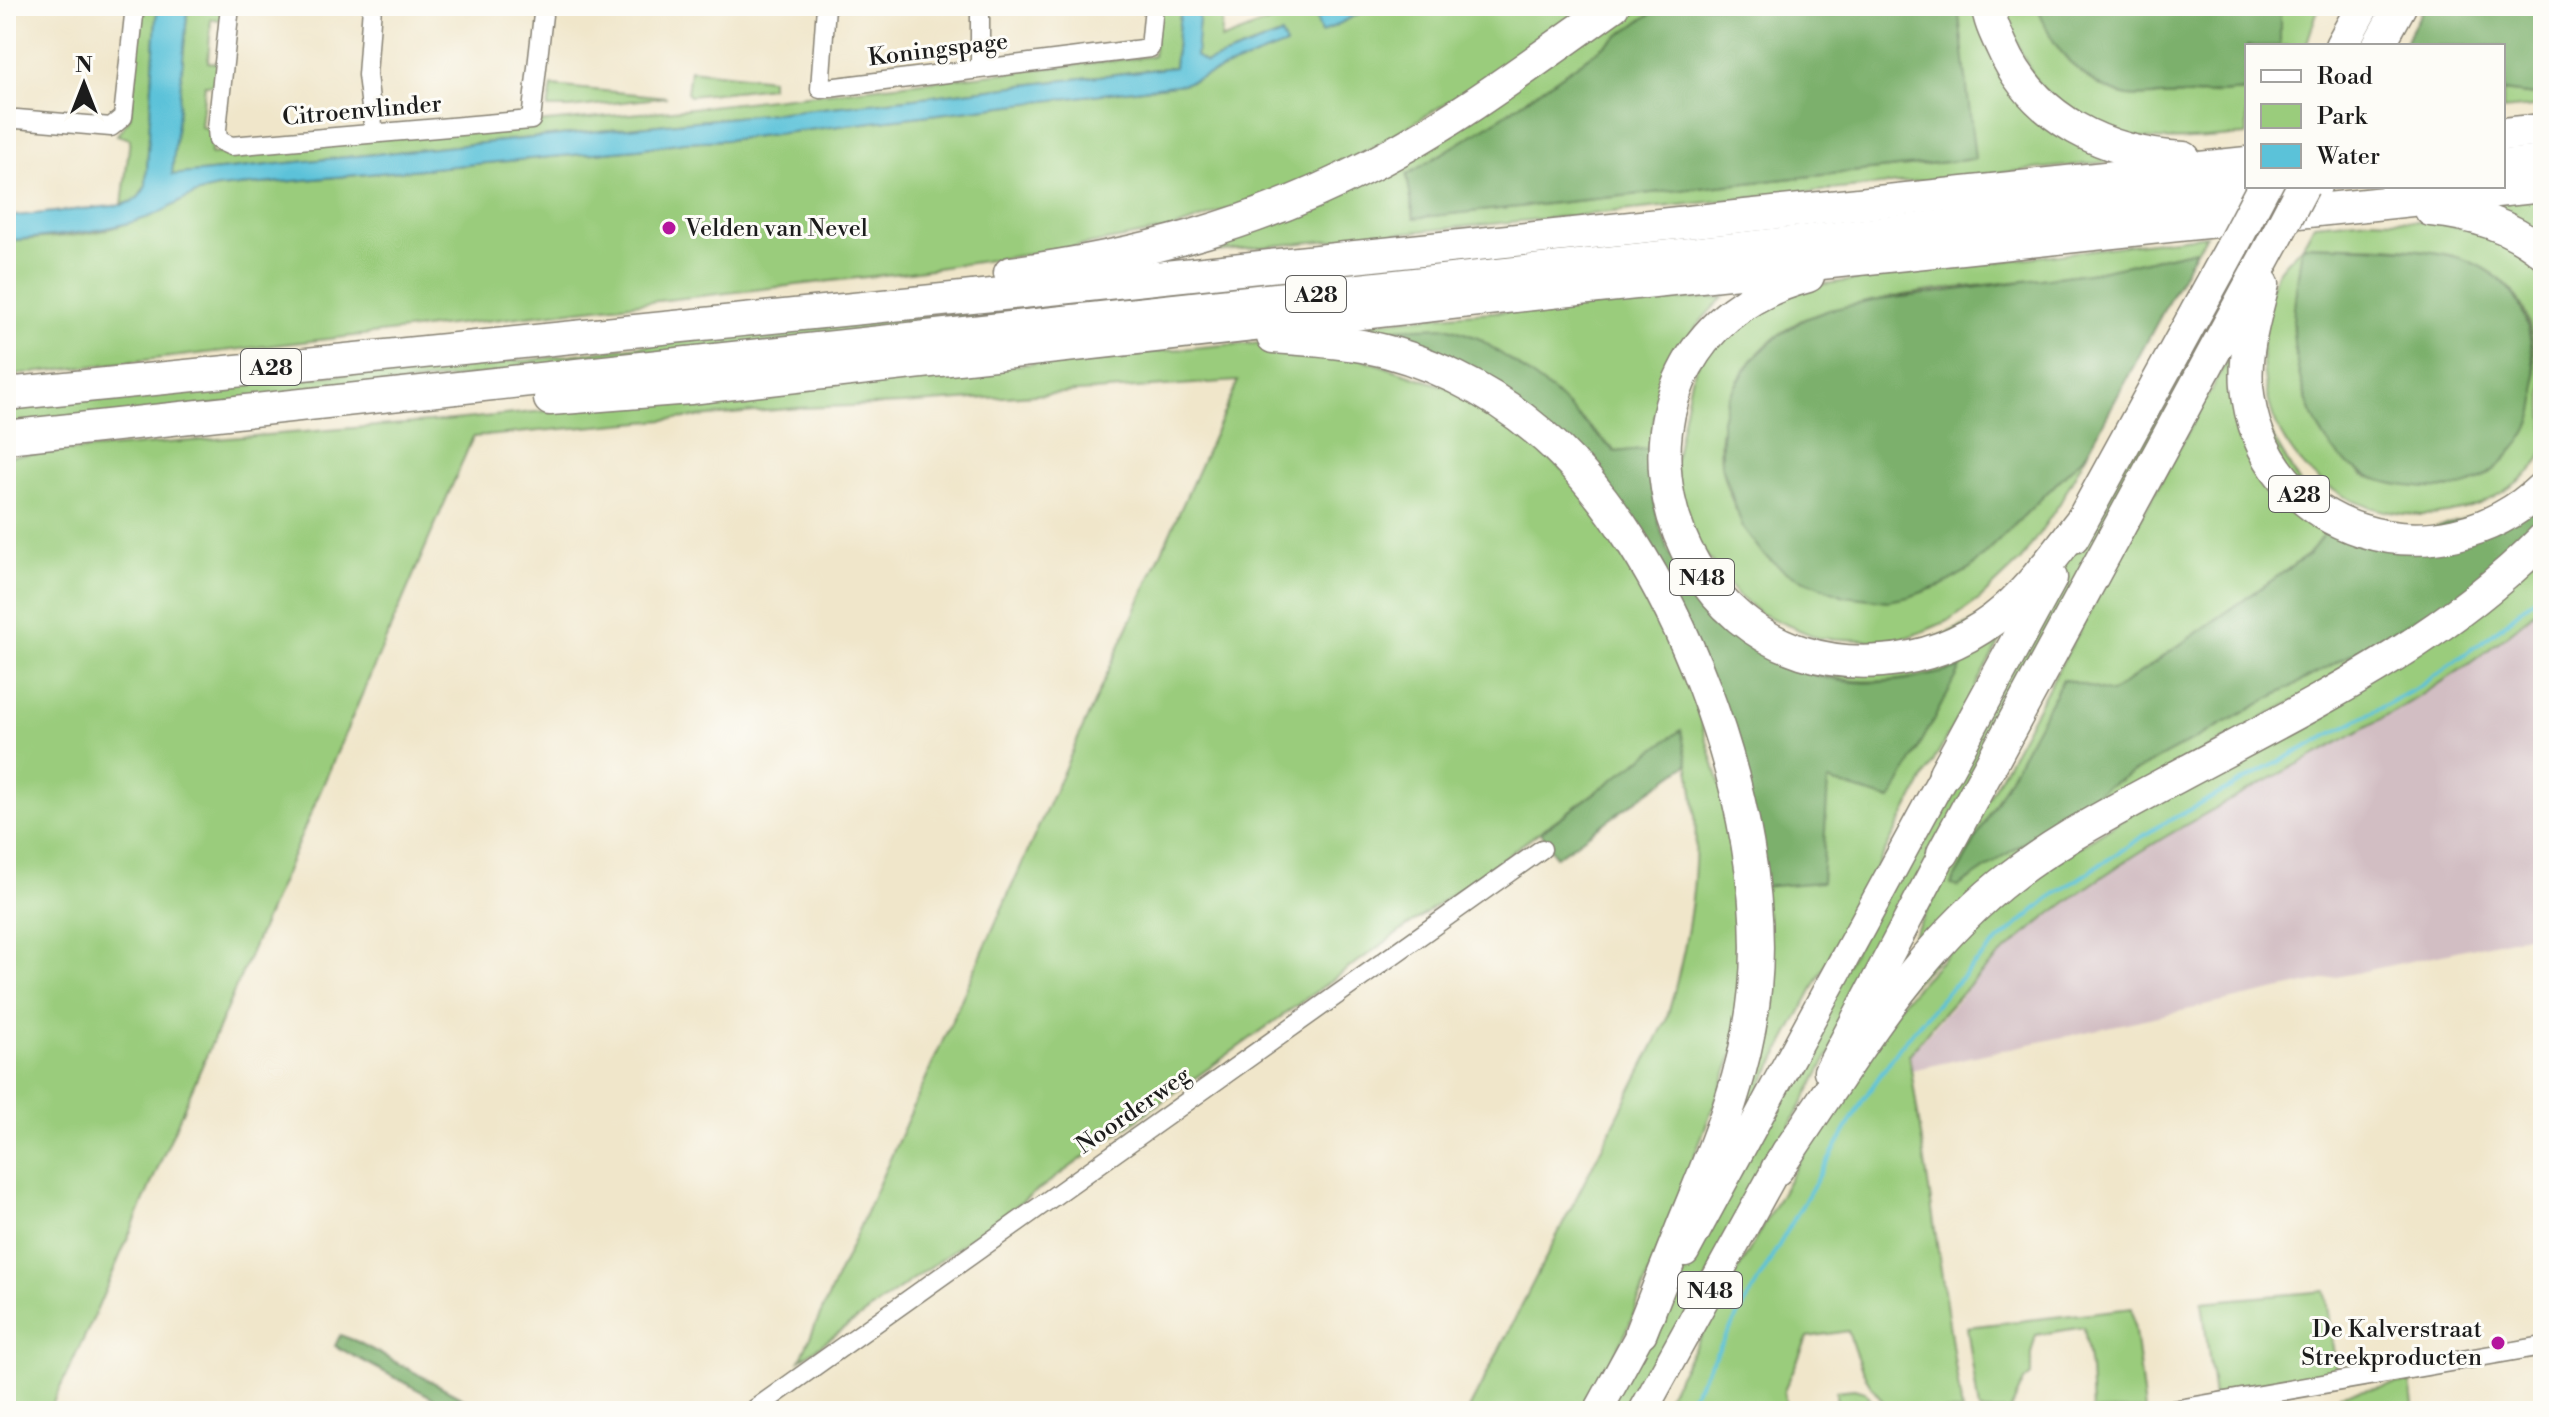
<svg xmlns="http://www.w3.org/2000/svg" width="2549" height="1417" viewBox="0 0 2549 1417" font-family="'Libre Bodoni',serif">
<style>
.industrial{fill:#d2bec3}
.green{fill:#9acc7c;stroke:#5b744c;stroke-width:2;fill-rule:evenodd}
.forest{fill:#7bb06c;stroke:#4c6644;stroke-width:2}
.water{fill:#5bc2d9;stroke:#3c6f7a;stroke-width:2}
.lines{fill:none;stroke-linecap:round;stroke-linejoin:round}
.stream{stroke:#5bc2d9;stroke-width:4}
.minor-casing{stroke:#868173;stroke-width:21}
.trunk-casing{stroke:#868173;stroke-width:31}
.motorway-casing{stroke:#868173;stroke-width:35}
.minor{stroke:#fff;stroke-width:18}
.trunk{stroke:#fff;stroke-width:28}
.motorway{stroke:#fff;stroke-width:32}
.motorway-bridge-casing{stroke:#868173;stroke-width:35;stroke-linecap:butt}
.motorway-bridge{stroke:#fff;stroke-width:32}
.poi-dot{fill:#b5179e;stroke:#fdfcf7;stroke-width:3}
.labels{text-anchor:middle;stroke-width:6;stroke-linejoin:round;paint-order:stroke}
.shield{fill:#fdfcf7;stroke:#605f5e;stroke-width:2}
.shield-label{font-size:22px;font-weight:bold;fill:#1c1c1c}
.street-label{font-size:24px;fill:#1c1c1c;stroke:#fdfcf7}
.poi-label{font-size:24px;fill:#1c1c1c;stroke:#fdfcf7;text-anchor:start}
</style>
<rect width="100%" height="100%" fill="#fdfcf7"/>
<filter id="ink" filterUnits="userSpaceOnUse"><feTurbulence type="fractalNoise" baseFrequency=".0125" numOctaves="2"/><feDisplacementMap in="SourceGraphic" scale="16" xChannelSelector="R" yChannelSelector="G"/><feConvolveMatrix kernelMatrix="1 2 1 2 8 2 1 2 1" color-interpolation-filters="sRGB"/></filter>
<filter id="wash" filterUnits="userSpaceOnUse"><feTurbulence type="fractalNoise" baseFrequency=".006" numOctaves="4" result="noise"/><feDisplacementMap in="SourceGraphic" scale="32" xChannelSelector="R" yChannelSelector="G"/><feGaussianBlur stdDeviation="1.8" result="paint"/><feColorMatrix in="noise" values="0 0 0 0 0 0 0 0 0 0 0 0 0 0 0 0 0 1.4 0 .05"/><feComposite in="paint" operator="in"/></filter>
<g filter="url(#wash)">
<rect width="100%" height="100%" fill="#f0e6ca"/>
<!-- industrial -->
<path class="industrial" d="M2543,604V932L1911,1070L1909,1055L1979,976L2013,944L2093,883L2183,826L2248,791L2527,619Z"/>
<!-- green -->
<g class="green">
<path d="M142,6H159L156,18L146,185L137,200L122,205L130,139L117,135L130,118Z"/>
<path d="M188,6H224L223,20L211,19L208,62L218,63L216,85H205L201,127L212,129L211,154L683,109L1153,56L1159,6H1181L1174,67L881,102L171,175Z"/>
<path d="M1200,6H1224L1221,40L1286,15L1288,6H1331L1321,32L1374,6H1594L1464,92L1376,146L1299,184L1172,229L1058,250L910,272L6,376V241C44,237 88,238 125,224C156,212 184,193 218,188L638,149L684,142L726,140L1183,84L1285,45L1280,35L1206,63L1196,56Z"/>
<path d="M1624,6H1662L1497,120L1407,175L1414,218L1974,159L1958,6H1981L1986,34L2128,160L1104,263L1239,230Z"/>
<path d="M2005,6H2038C2050,47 2082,84 2124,95C2133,98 2145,96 2155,96C2186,96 2216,93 2247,91V135C2211,137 2172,143 2136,137C2107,132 2059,107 2040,85C2026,69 2009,26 2005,6Z"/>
<path d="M2280,6H2319L2306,46H2280Z"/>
<path d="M690,70L771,79V87L690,96L687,93Z"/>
<path d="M552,86L667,97L570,108H548Z"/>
<path d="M2503,91L2543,96V106L2503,110Z"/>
<path d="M2543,196V243L2467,205Z"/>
<path d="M1926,213L6,428V408L458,363L530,360L681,341Z"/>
<path d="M2368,219C2429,221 2501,223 2543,275C2543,317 2543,360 2543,403C2543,418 2546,437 2543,451C2540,468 2519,481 2506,490C2436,537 2331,516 2286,443C2259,400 2255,325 2275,278C2280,265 2294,256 2302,245C2307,239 2310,231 2314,224ZM2303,245C2369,248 2489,237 2523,308C2536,335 2535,370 2536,399L2449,489L2394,484L2362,475L2315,420L2295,344L2293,323Z"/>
<path d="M2265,230L1869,982L1634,1411H1605L2244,232Z"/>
<path d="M2206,235L2196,250C2162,257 2129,267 2095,272C2013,285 1929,285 1849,307C1834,311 1816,313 1802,320C1748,349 1715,402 1721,464C1723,480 1730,495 1736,510L1942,585L1970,569L2087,453L2060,503L2021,560L1980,599L1952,619L1922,632L1902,639L1882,641L1818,638L1761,614L1737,595L1691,535L1674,466L1691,379L1704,351L1778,290Z"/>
<path d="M1724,297C1681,337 1653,389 1651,448L1616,452L1553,392L1478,338L1358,330L1342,325L1461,314Z"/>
<path d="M2244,329L2239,379L2327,530L2308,555L2111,693L1958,886L2106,787L2433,610L2487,583L2440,619L2079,821L1858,1037Z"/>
<path d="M1308,341L1461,392L1569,474L1640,581L1691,689L1723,794L1736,863L1744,958L1738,1042L1627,1331L1585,1411H1468L1666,1021C1686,954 1699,886 1695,815C1694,787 1687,759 1681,731L800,1360L1238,381L902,404L799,408L473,437L92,1321L49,1411H6V456L453,420L1223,345Z"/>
<path d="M2543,552V604C2437,703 2306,755 2182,827C2080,886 1980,959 1909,1055L1962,1411H1888C1883,1398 1873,1391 1867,1379C1858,1364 1853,1347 1848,1331L1808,1337L1784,1391L1787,1411H1659L1813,1137L1898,1006L2005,894Z"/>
<path d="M2022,602L1917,791L1746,1115L1732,1133L1762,887L1827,780L1848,785L1960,669C1891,685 1837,691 1774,654L1864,667Z"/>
<path d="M2325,1291L2337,1376L2214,1397L2202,1302Z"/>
<path d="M2132,1308L2145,1410L2092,1411L2090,1369L2084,1327L2036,1335L2031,1354V1375L2024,1381L2010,1411H1979L1967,1327Z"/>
<path d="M2410,1382L2414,1411H2342L2340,1394Z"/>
<path d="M1854,1389L1865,1392L1879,1411H1837L1836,1391Z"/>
</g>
<!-- forest -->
<g class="forest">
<path d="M1662,6H1958L1975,159L1414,218L1407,175L1497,120Z"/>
<path d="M2038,6H2280V46H2247V91C2216,93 2186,96 2155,96C2145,96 2133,98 2124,95C2082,84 2050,47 2038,6Z"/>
<path d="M2425,6H2543V96L2503,91V46H2403Z"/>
<path d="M2302,245C2345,247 2435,245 2471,262C2513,281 2527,308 2532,352C2534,367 2537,384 2536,400C2534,418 2526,436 2514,449C2481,490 2457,492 2407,486C2373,482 2344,469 2325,439C2305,408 2293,361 2293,323C2294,297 2299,271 2302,245Z"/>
<path d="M2196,250L2087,453L1970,569L1942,585L1909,597L1888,601L1844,596L1787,573L1763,554L1742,526L1722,466V420L1728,398L1753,359L1779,335L1805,319L1829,310L1872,301L2095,272Z"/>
<path d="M1447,327L1478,338L1506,357L1553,392L1615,452L1651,448C1649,488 1658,543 1684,576C1699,594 1726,613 1745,628C1768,649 1791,669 1822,677C1867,689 1917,679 1961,668L1891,800L1828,781L1822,882L1762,887L1757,846L1608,486L1358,330Z"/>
<path d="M2543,498V528L2487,583L2433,610L2106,787L1958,887L1951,885L2063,679L2111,693L2308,555L2327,530L2371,545Z"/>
<path d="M1681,730L1688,764L1556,857L1541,832Z"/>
<path d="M340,1335L356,1341L487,1411H458L335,1346Z"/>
</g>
<!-- water -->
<g class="water">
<path d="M159,6H188L172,175L881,102L1174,67L1181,6H1200L1196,56L1206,63L1281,35L1286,45L1183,84L726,140L684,142L638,149L218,188C184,194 172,210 143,219C98,233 52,236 6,241V217L122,205C135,201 141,198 146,185L156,18Z"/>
<path d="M1331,6H1374L1321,33L1316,18L1328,14Z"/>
</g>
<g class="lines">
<!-- stream -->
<path class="stream" d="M1683,1411L1863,1100L1899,1048L1945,994L1994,945L2048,899L2157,827L2419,687L2490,636L2543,591"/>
</g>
</g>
<g filter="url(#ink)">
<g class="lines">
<defs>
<g id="minor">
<path d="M230,6L217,129L218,140L231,146L531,120L544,6"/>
<path d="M372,6L367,75L374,133"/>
<path d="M826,6L820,89L1150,48L1154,6"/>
<path d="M980,6V67"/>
<path d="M6,120L17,119L111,127L123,117L135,6"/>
<path d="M752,1411L1542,849"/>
<path d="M2167,1411L2543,1346"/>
</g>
<g id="trunk">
<path d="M1828,1071L1943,853"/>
<path d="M1685,1252L1945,773"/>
<path d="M1598,1411L1651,1314"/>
<path d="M1643,1411L1786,1151"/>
</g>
<g id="motorway">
<path d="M1988,6C1989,20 1996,34 2002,47C2034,120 2107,154 2184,158"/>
<path d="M2341,46L2363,6"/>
<path d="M2378,46L2400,6"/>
<path d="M2503,134L2543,130"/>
<path d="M2503,166L2543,162"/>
<path d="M2431,210C2473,214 2510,225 2543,252"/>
<path d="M1010,273C1136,256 1256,225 1369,166C1455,122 1534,62 1613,6"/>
<path d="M1808,276C1570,340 1651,680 1882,661C1923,658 1962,643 1994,619C2029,592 2055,554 2082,520"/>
<path d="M2263,284C2255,317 2244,351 2247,386C2260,536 2439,587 2543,487"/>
<path d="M1273,337C1303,339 1332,341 1362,346C1424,357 1490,390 1538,431C1674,544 1772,814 1755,989C1747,1074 1715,1147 1683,1225C1669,1261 1655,1297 1641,1332"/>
<path d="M6,394L1022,292L2247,163"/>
<path d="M550,399L690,388L1523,295L2543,186"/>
<path d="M6,437L2315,186"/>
<path d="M2073,537L2233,245"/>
<path d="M1945,773L2051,578"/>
<path d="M1943,853L2274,241"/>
<path d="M1777,1169C1845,1070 1906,962 2000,885C2051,843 2112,812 2169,781C2300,710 2438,646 2543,539"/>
</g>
</defs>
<!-- minor casing -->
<use href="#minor" class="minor-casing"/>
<!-- trunk casing -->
<use href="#trunk" class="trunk-casing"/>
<!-- motorway casing -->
<use href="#motorway" class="motorway-casing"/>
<!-- minor -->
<use href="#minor" class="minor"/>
<!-- trunk -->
<use href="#trunk" class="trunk"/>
<!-- motorway -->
<use href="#motorway" class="motorway"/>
<defs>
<g id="motorway-bridge">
<path d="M2274,241L2303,186"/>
<path d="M2233,245L2264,186"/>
</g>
</defs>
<!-- motorway-bridge casing -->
<use href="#motorway-bridge" class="motorway-bridge-casing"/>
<!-- motorway-bridge -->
<use href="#motorway-bridge" class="motorway-bridge"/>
</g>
</g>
<!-- markers -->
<g class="poi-dot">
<circle cx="669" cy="228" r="8"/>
<circle cx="2498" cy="1343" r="8"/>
</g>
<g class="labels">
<!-- shield labels -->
<g class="shield">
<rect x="1286" y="276" width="60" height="36" rx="6"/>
<rect x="241" y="349" width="60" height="36" rx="6"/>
<rect x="2269" y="476" width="60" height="36" rx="6"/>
<rect x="1670" y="559" width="64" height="36" rx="6"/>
<rect x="1678" y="1272" width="64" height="36" rx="6"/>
</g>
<g class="shield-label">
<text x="1316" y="302">A28</text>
<text x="271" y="375">A28</text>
<text x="2299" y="502">A28</text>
<text x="1702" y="585">N48</text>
<text x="1710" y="1298">N48</text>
</g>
<!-- street labels -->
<g class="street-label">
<text transform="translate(938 49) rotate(-7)" y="8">Koningspage</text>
<text transform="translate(362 110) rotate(-5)" y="8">Citroenvlinder</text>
<text transform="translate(1133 1110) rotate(-35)" y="8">Noorderweg</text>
</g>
<!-- poi labels -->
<g class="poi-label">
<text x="685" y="236">Velden van Nevel</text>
<text x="2482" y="1337" text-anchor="end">De Kalverstraat<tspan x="2482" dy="28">Streekproducten</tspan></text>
</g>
</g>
<!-- margin -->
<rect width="2549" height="1417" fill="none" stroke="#fdfcf7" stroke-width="32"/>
<!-- legend -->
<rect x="2245" y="44" width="260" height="144" fill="#fdfcf7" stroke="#a3a29f" stroke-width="2"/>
<rect x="2261" y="70" width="40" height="12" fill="#ffffff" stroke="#a3a29f" stroke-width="2"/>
<text x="2317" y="84" font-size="24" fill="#1c1c1c">Road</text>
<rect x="2261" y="104" width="40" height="24" fill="#9acc7c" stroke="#a3a29f" stroke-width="2"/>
<text x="2317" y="124" font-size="24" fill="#1c1c1c">Park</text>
<rect x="2261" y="144" width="40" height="24" fill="#5bc2d9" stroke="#a3a29f" stroke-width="2"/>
<text x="2317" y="164" font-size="24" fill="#1c1c1c">Water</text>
<!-- north arrow -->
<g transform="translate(84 84)" stroke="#fdfcf7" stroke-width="6" paint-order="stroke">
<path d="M0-6L14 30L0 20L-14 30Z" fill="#1c1c1c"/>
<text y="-12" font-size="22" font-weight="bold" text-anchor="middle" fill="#1c1c1c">N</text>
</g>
</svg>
